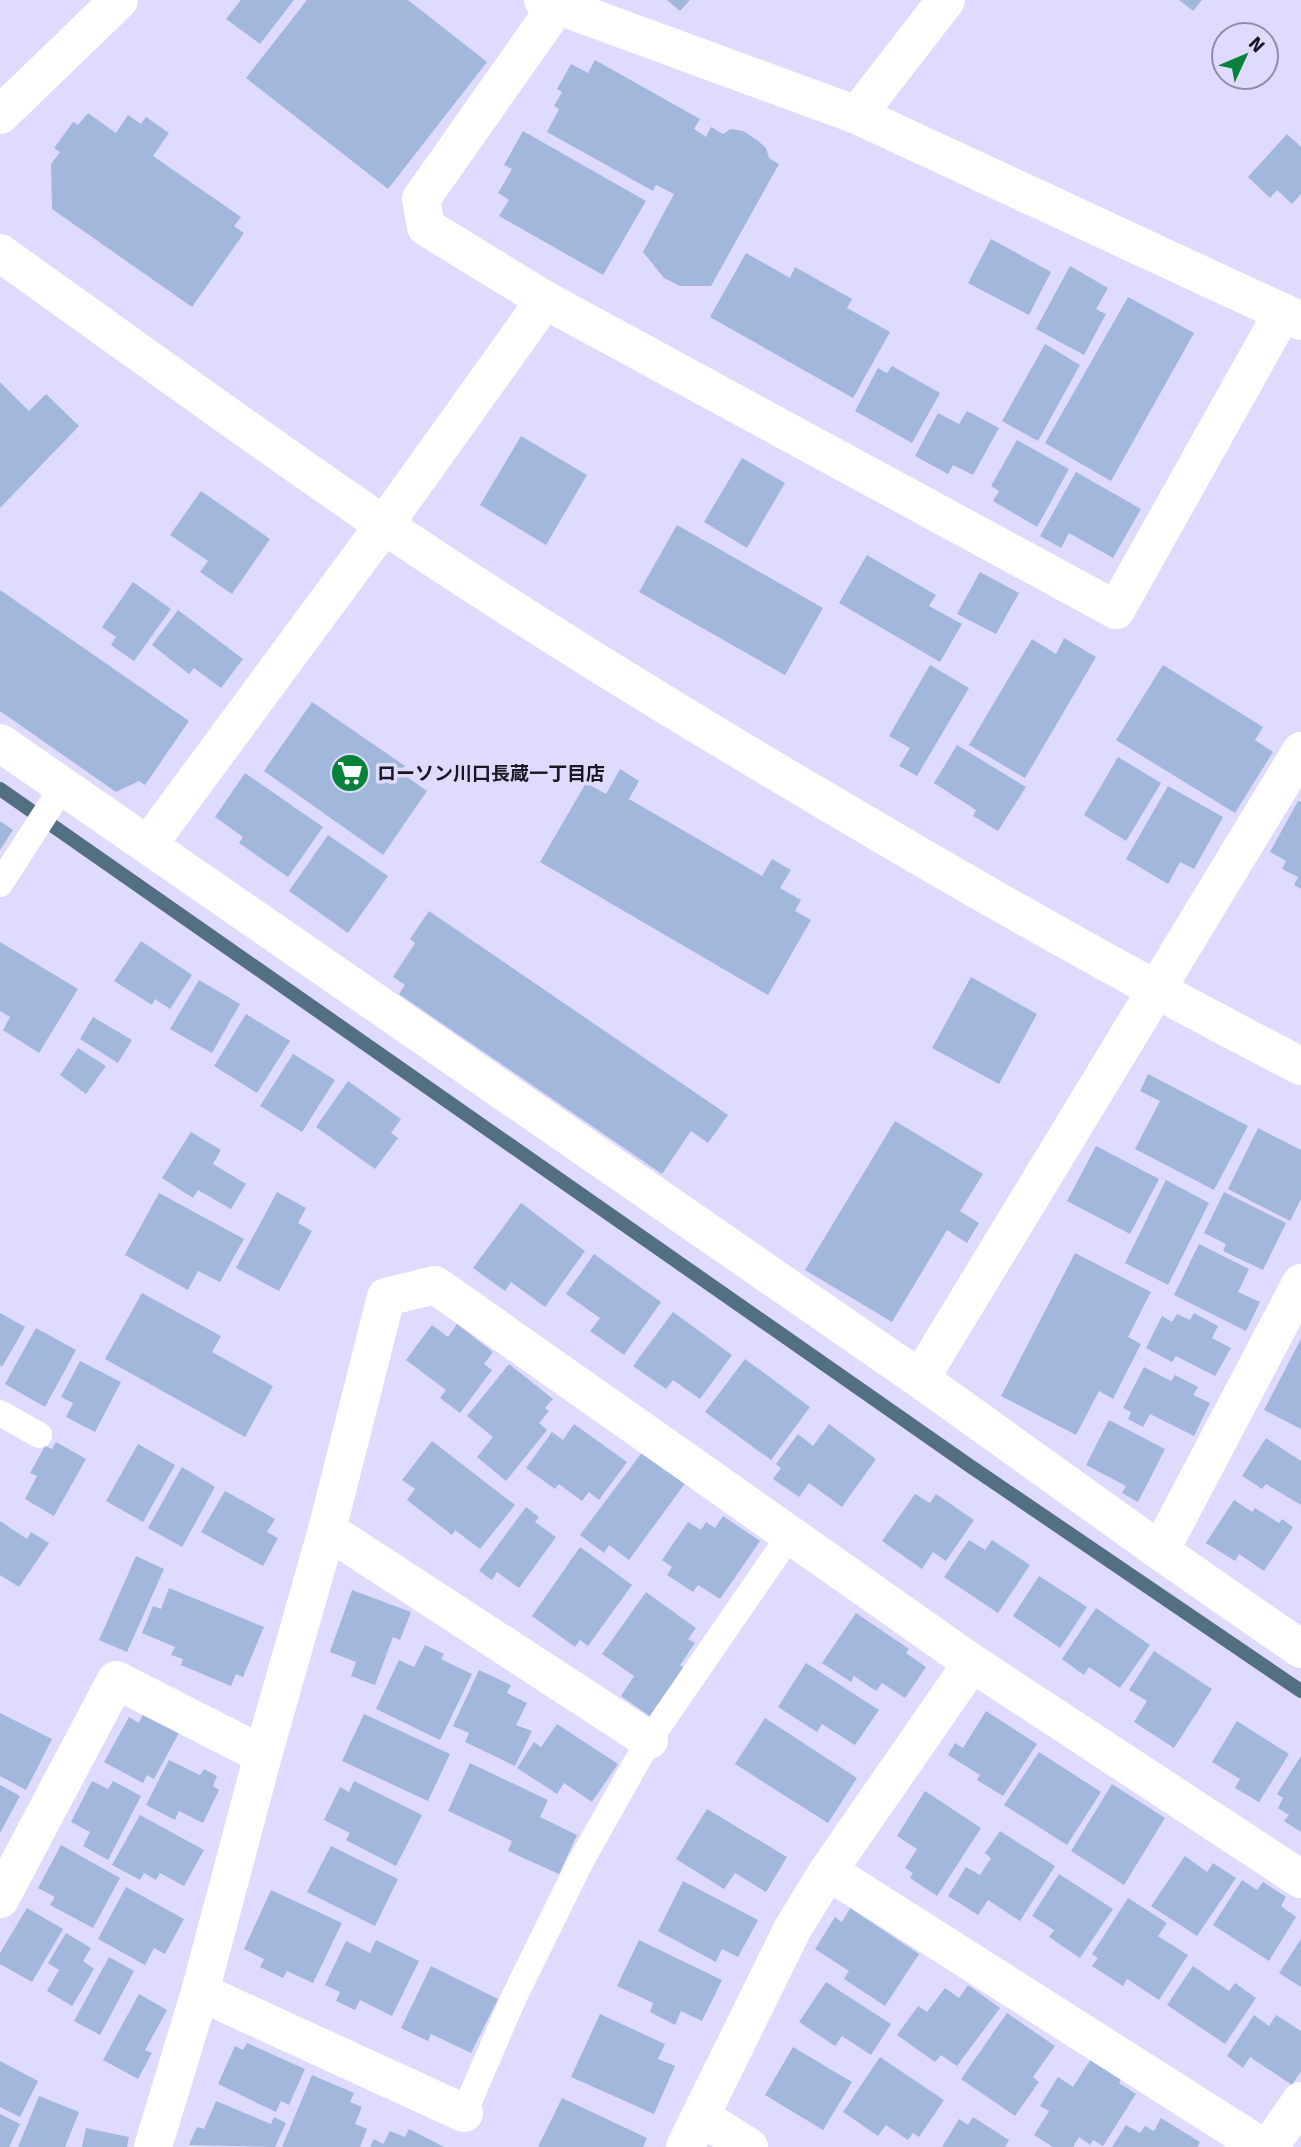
<svg xmlns="http://www.w3.org/2000/svg" width="1301" height="2147" viewBox="0 0 1301 2147" font-family="Signika,'Noto Sans JP',sans-serif">
<style>
.lines{fill:none;stroke-linecap:round;stroke-linejoin:round}
.stream{stroke:#526f84;stroke-width:14}
.building{fill:#a2b7dc}
.lane{stroke:#fff;stroke-width:26}
.street{stroke:#fff;stroke-width:38}
.secondary{stroke:#fff;stroke-width:38}
.labels{text-anchor:middle;stroke-width:7;stroke-linejoin:round;paint-order:stroke}
.poi-label{font-size:19px;font-weight:bold;fill:#191724;stroke:#dfdbff;text-anchor:start}
</style>
<rect width="100%" height="100%" fill="#dfdbff"/>
<g class="lines">
<!-- stream -->
<path class="stream" d="M0,789L970,1466L1301,1691"/>
</g>
<!-- building -->
<g class="building">
<path d="M241,0H294L260,44L226,19Z"/>
<path d="M307,0H408L487,62L388,189L246,78Z"/>
<path d="M667,0H690L680,11Z"/>
<path d="M1179,0H1202L1193,11Z"/>
<path d="M595,60L700,119L694,129L706,137L711,127L723,134L731,129L743,131L757,140L766,148L769,158L779,164L711,286H680L664,278L643,252L674,194L656,185L653,191L547,132L559,109L554,106L562,92L557,89L571,64L588,73Z"/>
<path d="M88,113L116,133L128,115L141,124L146,117L169,133L153,156L241,217L234,226L244,233L192,307L52,209L51,164L60,152L54,148L73,122L78,125Z"/>
<path d="M523,131L646,201L603,275L499,216L509,200L498,193L512,169L504,165Z"/>
<path d="M1287,134L1301,147V194L1292,204L1277,190L1270,198L1248,177Z"/>
<path d="M991,239L1051,272L1029,315L968,283Z"/>
<path d="M746,253L790,278L795,267L852,299L847,308L890,332L853,398L710,317Z"/>
<path d="M1070,266L1108,288L1096,309L1106,314L1084,355L1036,329Z"/>
<path d="M1128,297L1194,333L1111,481L1045,443Z"/>
<path d="M1045,344L1080,365L1038,441L1002,421Z"/>
<path d="M892,366L940,393L912,443L855,411L878,368L887,373Z"/>
<path d="M0,382L29,411L46,394L79,426L0,508Z"/>
<path d="M967,411L999,428L973,475L953,465L948,474L915,456L938,413L959,424Z"/>
<path d="M521,436L587,475L546,545L480,505Z"/>
<path d="M1017,440L1069,469L1037,527L993,501L999,491L991,486Z"/>
<path d="M742,458L785,483L747,548L704,522Z"/>
<path d="M1076,472L1141,509L1113,558L1069,533L1061,548L1040,536Z"/>
<path d="M201,491L270,539L232,594L200,572L208,561L170,535Z"/>
<path d="M677,525L823,608L785,675L639,592Z"/>
<path d="M867,555L936,595L929,606L962,624L940,662L839,603Z"/>
<path d="M980,572L1019,593L996,634L957,614Z"/>
<path d="M133,582L171,609L134,661L111,645L116,637L102,627Z"/>
<path d="M0,590L189,721L145,785L139,781L116,792L0,711Z"/>
<path d="M178,610L243,659L221,688L194,668L189,674L152,645Z"/>
<path d="M1064,638L1096,657L1025,778L969,745L1032,639L1056,654Z"/>
<path d="M930,665L969,688L917,776L899,766L910,748L889,736Z"/>
<path d="M1163,665L1263,727L1255,740L1273,752L1235,813L1116,740Z"/>
<path d="M312,702L405,766L400,772L427,791L383,855L264,771Z"/>
<path d="M957,745L1026,787L998,831L973,816L976,810L934,783Z"/>
<path d="M1118,757L1161,783L1126,841L1084,815Z"/>
<path d="M620,769L639,781L629,799L762,876L772,859L791,870L780,888L801,900L795,911L811,920L768,995L540,862L586,783L606,794Z"/>
<path d="M245,773L323,827L288,877L239,843L243,837L215,817Z"/>
<path d="M1168,786L1223,817L1194,869L1180,862L1168,884L1126,859Z"/>
<path d="M1298,801L1301,802V889L1294,885L1298,877L1282,869L1286,861L1270,852Z"/>
<path d="M0,821L13,830L0,850Z"/>
<path d="M328,835L388,876L348,933L289,891Z"/>
<path d="M429,911L728,1115L708,1143L691,1131L662,1174L399,994L405,985L393,977L415,943L410,939Z"/>
<path d="M141,941L192,975L170,1009L155,999L152,1005L114,981Z"/>
<path d="M0,942L78,989L39,1053L3,1030L10,1017L0,1011Z"/>
<path d="M971,977L1037,1014L999,1084L932,1048Z"/>
<path d="M199,980L240,1004L212,1053L170,1029Z"/>
<path d="M246,1014L290,1041L257,1093L214,1066Z"/>
<path d="M93,1017L132,1040L118,1063L80,1039Z"/>
<path d="M78,1048L106,1066L86,1094L60,1075Z"/>
<path d="M293,1054L335,1080L302,1132L260,1106Z"/>
<path d="M1148,1074L1248,1126L1214,1190L1135,1149L1160,1101L1140,1091Z"/>
<path d="M348,1081L401,1119L391,1133L398,1138L375,1169L316,1127Z"/>
<path d="M895,1121L983,1174L960,1211L979,1223L967,1243L947,1230L892,1322L805,1270Z"/>
<path d="M1258,1128L1301,1150V1199L1290,1221L1228,1189Z"/>
<path d="M191,1132L221,1150L213,1164L246,1184L231,1209L198,1190L193,1198L162,1178Z"/>
<path d="M1096,1146L1159,1179L1130,1234L1067,1201Z"/>
<path d="M1166,1180L1209,1203L1168,1285L1125,1263Z"/>
<path d="M277,1192L306,1208L298,1223L312,1231L279,1291L236,1268Z"/>
<path d="M1224,1192L1286,1223L1263,1270L1223,1251L1226,1244L1204,1233Z"/>
<path d="M159,1193L244,1239L220,1282L198,1271L188,1290L125,1255Z"/>
<path d="M521,1203L585,1251L545,1307L511,1282L505,1291L473,1268Z"/>
<path d="M1199,1244L1249,1269L1238,1292L1260,1302L1246,1331L1174,1295Z"/>
<path d="M1075,1253L1151,1292L1128,1337L1141,1344L1113,1399L1099,1391L1076,1435L1001,1396Z"/>
<path d="M594,1254L661,1302L624,1355L590,1331L600,1318L566,1294Z"/>
<path d="M142,1293L221,1336L212,1352L273,1386L245,1437L105,1359Z"/>
<path d="M673,1312L732,1355L700,1399L673,1380L666,1389L633,1366Z"/>
<path d="M0,1313L25,1327L2,1367L0,1365Z"/>
<path d="M1194,1313L1218,1326L1212,1338L1231,1348L1215,1376L1176,1356L1172,1362L1146,1348L1162,1316L1172,1322L1177,1314L1190,1320Z"/>
<path d="M457,1324L493,1352L484,1364L492,1370L460,1413L440,1398L446,1390L406,1360L432,1325L448,1337Z"/>
<path d="M36,1328L76,1350L45,1407L5,1384Z"/>
<path d="M1301,1339V1429L1264,1410Z"/>
<path d="M745,1359L810,1407L771,1460L705,1412Z"/>
<path d="M80,1361L121,1382L95,1432L66,1417L73,1403L61,1397Z"/>
<path d="M509,1364L553,1399L545,1408L549,1411L539,1423L547,1430L506,1481L477,1457L493,1437L467,1416Z"/>
<path d="M1144,1367L1171,1381L1175,1375L1198,1387L1193,1395L1210,1403L1194,1436L1150,1414L1143,1427L1128,1419L1131,1412L1123,1408Z"/>
<path d="M1109,1420L1165,1449L1138,1502L1122,1493L1126,1486L1086,1465Z"/>
<path d="M574,1424L627,1462L599,1500L589,1492L582,1501L559,1484L555,1489L526,1468L552,1432L563,1440Z"/>
<path d="M829,1424L876,1459L842,1507L809,1483L799,1497L773,1479L781,1468L776,1464L798,1434L813,1446Z"/>
<path d="M1266,1438L1301,1461V1505L1266,1484L1262,1489L1242,1476Z"/>
<path d="M432,1441L515,1505L480,1549L455,1530L452,1535L407,1500L415,1489L402,1480Z"/>
<path d="M56,1442L86,1459L54,1516L25,1499L37,1476L30,1473L45,1446L52,1449Z"/>
<path d="M138,1444L175,1465L143,1522L106,1501Z"/>
<path d="M643,1451L686,1482L629,1560L609,1545L604,1553L580,1535Z"/>
<path d="M182,1467L215,1487L182,1547L148,1528Z"/>
<path d="M225,1491L275,1519L267,1532L278,1538L263,1566L201,1532Z"/>
<path d="M915,1494L930,1503L936,1494L974,1520L946,1561L933,1552L922,1569L882,1541Z"/>
<path d="M1234,1500L1252,1512L1255,1508L1279,1523L1282,1519L1293,1527L1264,1571L1239,1554L1235,1561L1206,1543Z"/>
<path d="M526,1507L539,1517L535,1522L556,1537L519,1588L497,1572L492,1580L479,1571Z"/>
<path d="M723,1516L760,1541L720,1599L698,1585L693,1592L667,1575L672,1567L662,1560L688,1522L701,1530L706,1522L715,1528Z"/>
<path d="M0,1521L27,1539L31,1532L49,1543L19,1587L0,1575Z"/>
<path d="M969,1540L985,1550L992,1540L1030,1565L998,1613L944,1577Z"/>
<path d="M580,1547L632,1585L588,1646L580,1640L575,1647L532,1616Z"/>
<path d="M136,1556L164,1569L127,1652L99,1640Z"/>
<path d="M1039,1576L1087,1607L1060,1648L1013,1616Z"/>
<path d="M169,1588L264,1627L243,1677L236,1674L231,1686L181,1665L183,1659L171,1655L175,1647L142,1633L153,1606L161,1609Z"/>
<path d="M352,1590L411,1612L400,1640L393,1637L375,1685L351,1676L356,1662L330,1652Z"/>
<path d="M646,1592L696,1628L688,1639L695,1643L680,1665L685,1669L651,1717L621,1696L634,1676L602,1654Z"/>
<path d="M1096,1608L1150,1645L1120,1688L1089,1667L1084,1675L1062,1659Z"/>
<path d="M856,1613L909,1649L906,1653L926,1667L905,1698L882,1683L876,1691L854,1676L851,1682L822,1663Z"/>
<path d="M425,1645L444,1654L441,1659L472,1674L440,1740L376,1709L399,1660L414,1667Z"/>
<path d="M1154,1651L1212,1689L1174,1748L1134,1722L1147,1701L1129,1690Z"/>
<path d="M806,1663L879,1710L855,1745L822,1724L817,1732L778,1707Z"/>
<path d="M479,1670L511,1685L507,1693L527,1703L516,1725L532,1731L515,1766L465,1742L469,1733L453,1726Z"/>
<path d="M986,1711L1037,1744L1003,1796L977,1780L980,1775L948,1755L955,1743L963,1748Z"/>
<path d="M0,1713L52,1739L26,1790L0,1776Z"/>
<path d="M143,1714L179,1733L154,1779L147,1775L143,1783L104,1762L129,1717L139,1723Z"/>
<path d="M364,1714L450,1754L428,1801L342,1761Z"/>
<path d="M765,1718L857,1778L828,1823L735,1764Z"/>
<path d="M1237,1721L1289,1754L1259,1802L1235,1788L1240,1779L1212,1762Z"/>
<path d="M557,1724L618,1764L592,1802L564,1783L557,1794L517,1768L534,1742L541,1747Z"/>
<path d="M1039,1752L1101,1792L1067,1845L1004,1805Z"/>
<path d="M1301,1756V1832L1284,1821L1289,1815L1278,1808L1283,1798L1277,1794Z"/>
<path d="M169,1760L200,1775L204,1769L217,1776L213,1786L219,1790L203,1823L179,1811L175,1820L146,1805Z"/>
<path d="M470,1763L548,1800L540,1817L577,1835L559,1874L508,1851L512,1841L448,1811Z"/>
<path d="M92,1781L108,1789L113,1781L141,1796L108,1860L83,1846L90,1832L71,1822Z"/>
<path d="M354,1781L422,1815L396,1866L346,1840L350,1833L324,1820L340,1787L349,1792Z"/>
<path d="M1112,1784L1165,1818L1124,1885L1071,1851Z"/>
<path d="M0,1785L20,1796L0,1833Z"/>
<path d="M925,1791L981,1828L937,1896L910,1878L913,1873L905,1868L917,1849L897,1836Z"/>
<path d="M707,1809L787,1857L766,1892L735,1873L724,1889L676,1859Z"/>
<path d="M140,1815L204,1850L184,1886L160,1873L156,1880L144,1873L140,1880L112,1865Z"/>
<path d="M1000,1831L1055,1866L1020,1921L988,1900L978,1915L948,1896L966,1867L980,1875L991,1858L985,1853Z"/>
<path d="M61,1845L120,1878L93,1928L50,1905L55,1897L38,1888Z"/>
<path d="M331,1846L398,1879L375,1926L307,1892Z"/>
<path d="M1185,1856L1207,1872L1213,1863L1236,1878L1197,1936L1151,1906Z"/>
<path d="M1059,1874L1113,1909L1080,1958L1049,1937L1054,1930L1032,1916Z"/>
<path d="M1242,1880L1257,1890L1263,1882L1286,1897L1281,1906L1296,1917L1269,1961L1213,1925Z"/>
<path d="M683,1881L758,1920L738,1957L722,1949L716,1962L658,1931Z"/>
<path d="M126,1887L184,1919L165,1954L154,1948L145,1965L98,1939Z"/>
<path d="M271,1890L342,1923L313,1983L287,1971L283,1978L260,1967L264,1959L244,1949Z"/>
<path d="M1128,1898L1167,1923L1158,1936L1188,1955L1159,2000L1127,1979L1123,1986L1092,1966L1098,1958L1092,1954Z"/>
<path d="M27,1908L63,1929L32,1982L0,1964V1953Z"/>
<path d="M850,1908L919,1954L885,2006L844,1979L849,1971L815,1949L835,1917L842,1922Z"/>
<path d="M66,1933L91,1948L83,1961L94,1969L72,2006L47,1991L59,1970L48,1963Z"/>
<path d="M1301,1939V1987L1279,1973Z"/>
<path d="M376,1940L419,1961L392,2016L360,2000L355,2010L336,2001L340,1992L325,1985L346,1941L370,1953Z"/>
<path d="M639,1940L722,1980L702,2021L681,2011L675,2025L650,2012L653,2003L617,1986Z"/>
<path d="M109,1957L134,1971L100,2035L74,2021Z"/>
<path d="M431,1966L498,1999L471,2053L431,2034L428,2041L401,2028Z"/>
<path d="M1193,1966L1229,1991L1235,1983L1256,1998L1225,2044L1167,2005Z"/>
<path d="M826,1982L891,2024L871,2055L842,2036L835,2046L799,2022Z"/>
<path d="M968,1985L1000,2008L957,2066L941,2055L935,2062L897,2035L918,2006L927,2012L945,1988L959,1998Z"/>
<path d="M139,1994L167,2010L145,2050L152,2053L138,2079L103,2060Z"/>
<path d="M1007,2013L1055,2046L1033,2077L1039,2082L1015,2116L961,2079Z"/>
<path d="M600,2014L665,2044L658,2059L675,2066L654,2114L571,2077Z"/>
<path d="M1254,2015L1269,2026L1276,2015L1301,2031V2071L1292,2085L1250,2057L1243,2068L1227,2056Z"/>
<path d="M247,2043L305,2069L289,2105L281,2101L276,2112L218,2084L235,2046L243,2050Z"/>
<path d="M793,2047L852,2082L823,2130L765,2095Z"/>
<path d="M880,2057L944,2100L919,2137L913,2133L908,2140L886,2125L878,2136L843,2112Z"/>
<path d="M1091,2059L1121,2079L1119,2083L1136,2094L1103,2146L1093,2140L1090,2145L1079,2137L1073,2147H1053L1034,2135L1049,2111L1040,2106L1058,2077L1073,2087Z"/>
<path d="M0,2061L38,2081L20,2117L0,2107Z"/>
<path d="M312,2075L354,2093L350,2102L362,2107L355,2124L367,2129L360,2147H282Z"/>
<path d="M39,2096L79,2112L65,2147H18Z"/>
<path d="M562,2098L647,2138L643,2147H538Z"/>
<path d="M216,2101L271,2124L274,2117L286,2123L275,2147L189,2145L197,2127L204,2129Z"/>
<path d="M0,2114L20,2124L9,2147H0Z"/>
<path d="M973,2117L1009,2140L1005,2147H942L959,2119L968,2125Z"/>
<path d="M1161,2118L1200,2142L1197,2147H1112L1126,2125L1140,2133L1145,2126L1154,2131Z"/>
<path d="M86,2128L129,2137L127,2147H82Z"/>
<path d="M409,2129L444,2147H370L374,2139L383,2144L390,2131L405,2137Z"/>
</g>
<g class="lines">
<!-- lane -->
<g class="lane">
<path d="M0,884L63,786"/>
<path d="M0,1413L39,1435"/>
<path d="M464,2113L514,1997L580,1863L649,1740L790,1535"/>
</g>
<!-- street -->
<g class="street">
<path d="M561,0L421,199L426,227L545,300L1116,610L1283,312"/>
<path d="M857,115L946,0"/>
<path d="M0,743L920,1379L1160,1551L1301,1649"/>
<path d="M148,845L384,525L545,300"/>
<path d="M920,1379L1301,751"/>
<path d="M327,1530L649,1740"/>
<path d="M1160,1551L1301,1283"/>
<path d="M828,1871L1262,2147"/>
<path d="M0,1899L116,1680L263,1755"/>
<path d="M200,1992L464,2113"/>
<path d="M700,2116L749,2147"/>
<path d="M153,2147L200,1992L263,1755L327,1530L386,1297L435,1285L972,1663L1301,1879"/>
<path d="M685,2147L793,1928L828,1871L972,1663"/>
<path d="M1269,2147L1301,2101"/>
</g>
<!-- secondary -->
<g class="secondary">
<path d="M543,0L857,115L1301,321"/>
<path d="M0,115L119,0"/>
<path d="M0,253C128,344 255,437 384,525C531,624 683,717 836,807C989,898 1143,985 1301,1066"/>
</g>
</g>
<!-- icons -->
<defs>
<symbol id="supermarket-disc" viewBox="-11 -11 22 22"><circle r="9.5" fill="#06823b" stroke="#dfdbff"/><path d="M-6-5.5h2.5l.6 2H6L4.5 2H-2.5L-4.4-4H-6ZM-1.5 3.2a1.3 1.3 0 1 0 .1 0ZM3 3.2a1.3 1.3 0 1 0 .1 0Z" fill="#fff"/></symbol>
</defs>
<g fill-rule="evenodd">
<use href="#supermarket-disc" x="328" y="751" width="44" height="44"/>
</g>
<g class="labels">
<!-- poi labels -->
<g class="poi-label">
<text x="377" y="780">ローソン川口長蔵一丁目店</text>
</g>
</g>
<!-- north arrow -->
<g transform="translate(1245 56) rotate(46)"><circle r="33" fill="#dfdbff" stroke="#908da7" stroke-width="2"/>
<path d="M0-5L12 26L0 18L-12 26Z" fill="#06823b"/>
<text y="-10" font-size="19" font-weight="bold" text-anchor="middle" fill="#191724">N</text>
</g>
</svg>
